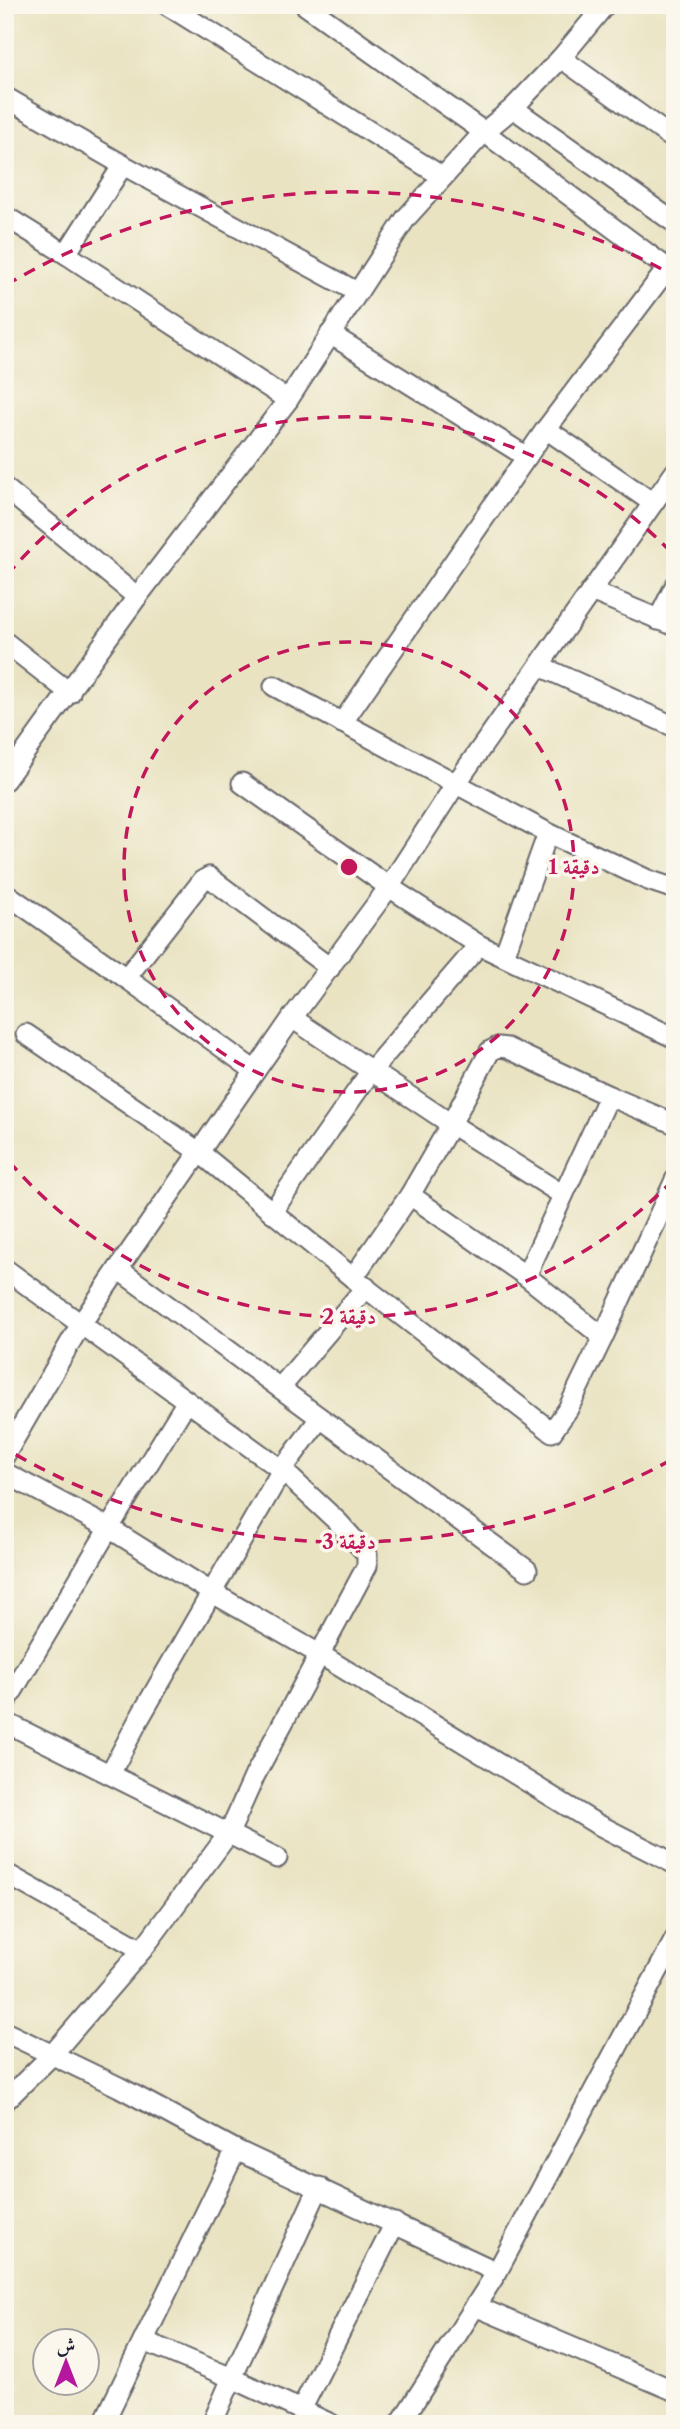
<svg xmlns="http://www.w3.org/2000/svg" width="680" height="2429" viewBox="0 0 680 2429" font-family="'Libre Caslon Text',Amiri,serif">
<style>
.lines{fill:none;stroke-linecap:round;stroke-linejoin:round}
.street-casing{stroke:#68666a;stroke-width:23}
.street{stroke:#fff;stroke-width:19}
.ring{fill:none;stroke:#c2185b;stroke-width:3.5;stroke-dasharray:12 9}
.centre{fill:#c2185b;stroke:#fbf7ec;stroke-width:3.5}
.ring-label{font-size:21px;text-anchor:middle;font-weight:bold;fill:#c2185b;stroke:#fbf7ec;stroke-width:7;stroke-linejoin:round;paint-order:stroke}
</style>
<rect width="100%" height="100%" fill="#fbf7ec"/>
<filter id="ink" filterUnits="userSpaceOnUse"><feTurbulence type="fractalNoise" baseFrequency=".0143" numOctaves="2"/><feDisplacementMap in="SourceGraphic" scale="14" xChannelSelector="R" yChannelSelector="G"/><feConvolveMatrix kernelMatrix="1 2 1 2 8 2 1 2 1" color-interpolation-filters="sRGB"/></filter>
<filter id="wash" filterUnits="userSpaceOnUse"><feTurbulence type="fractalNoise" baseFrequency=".00686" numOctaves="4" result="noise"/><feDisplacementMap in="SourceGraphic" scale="28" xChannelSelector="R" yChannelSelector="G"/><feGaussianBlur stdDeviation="1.57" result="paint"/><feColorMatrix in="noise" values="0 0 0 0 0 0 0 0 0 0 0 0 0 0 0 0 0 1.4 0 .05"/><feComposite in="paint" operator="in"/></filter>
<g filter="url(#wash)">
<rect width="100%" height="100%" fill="#e9e3c2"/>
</g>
<g filter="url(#ink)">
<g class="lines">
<defs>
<g id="street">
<path d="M167,5L443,177"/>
<path d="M305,5L484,132L675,274"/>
<path d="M561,58L675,140"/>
<path d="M5,97L123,165L357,292"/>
<path d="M513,108L675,223"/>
<path d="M5,216L66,254L288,400"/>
<path d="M66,254L123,165"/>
<path d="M330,334L527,457"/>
<path d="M546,429L653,503"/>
<path d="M5,488L137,597"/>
<path d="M591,591L675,626"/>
<path d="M658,620L675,586"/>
<path d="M5,642L70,693"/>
<path d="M540,666L675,727"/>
<path d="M274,686L548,833L648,880L675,889"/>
<path d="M342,723L546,429L667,269"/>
<path d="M5,780L137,597L288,400L406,218L484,132L513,108L561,58L605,5"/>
<path d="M242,783L389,887L479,945L675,1038"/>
<path d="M5,893L126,978L202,881L209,877L330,968"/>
<path d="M504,956L548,833"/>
<path d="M126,978L255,1071"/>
<path d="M292,1018L451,1124L563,1195"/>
<path d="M26,1034L199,1152L353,1278L552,1432L568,1409L603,1337L675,1180"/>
<path d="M272,1212L371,1071L479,945"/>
<path d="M5,1269L282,1470L339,1523L367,1554V1566L255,1775L229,1833L142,1950"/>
<path d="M118,1269L527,1570"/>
<path d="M526,1276L609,1096"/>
<path d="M353,1278L410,1195"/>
<path d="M603,1337L526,1276L410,1195L451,1124L490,1051L498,1047L507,1048L609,1096L675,1124"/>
<path d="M280,1388L366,1287"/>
<path d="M5,1455L81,1324L118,1269L292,1018L389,887L455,785L675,472"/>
<path d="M5,1473L109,1528L211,1592L321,1655L595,1823L675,1864"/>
<path d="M5,1704L109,1528L187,1401"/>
<path d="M5,1722L277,1858"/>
<path d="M110,1774L139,1719L282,1470L320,1418"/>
<path d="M5,1873L142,1950L51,2056L5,2101"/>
<path d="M5,2032L119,2087L236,2150L497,2272"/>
<path d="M475,2306L675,2391"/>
<path d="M144,2341L232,2378L319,2187"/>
<path d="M301,2410L395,2223"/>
<path d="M103,2424L236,2150"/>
<path d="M212,2424L232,2378L331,2424"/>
<path d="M400,2424L497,2272L675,1939"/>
</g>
</defs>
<!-- street casing -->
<use href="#street" class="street-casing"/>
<!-- street -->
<use href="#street" class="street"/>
</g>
</g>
<!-- distance rings -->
<g class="ring">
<circle cx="349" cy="867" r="225"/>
<path d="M673 1180A450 450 0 0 1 7 1159M7 575A450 450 0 0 1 673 554"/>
<path d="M671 1460A675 675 0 0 1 6 1449M6 285A675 675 0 0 1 671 274"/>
</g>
<circle cx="349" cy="867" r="10" class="centre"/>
<g class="ring-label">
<text x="574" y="874">1 دقيقة</text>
<text x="349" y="1324">2 دقيقة</text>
<text x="349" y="1549">3 دقيقة</text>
</g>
<!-- margin -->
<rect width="680" height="2429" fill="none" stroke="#fbf7ec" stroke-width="28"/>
<!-- north arrow -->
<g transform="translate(66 2362)"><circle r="33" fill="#fbf7ec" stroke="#a4a2a5" stroke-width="2"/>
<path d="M0-5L12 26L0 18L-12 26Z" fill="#b5179e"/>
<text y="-10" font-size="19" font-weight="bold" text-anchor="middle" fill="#22223b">ش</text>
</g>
</svg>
